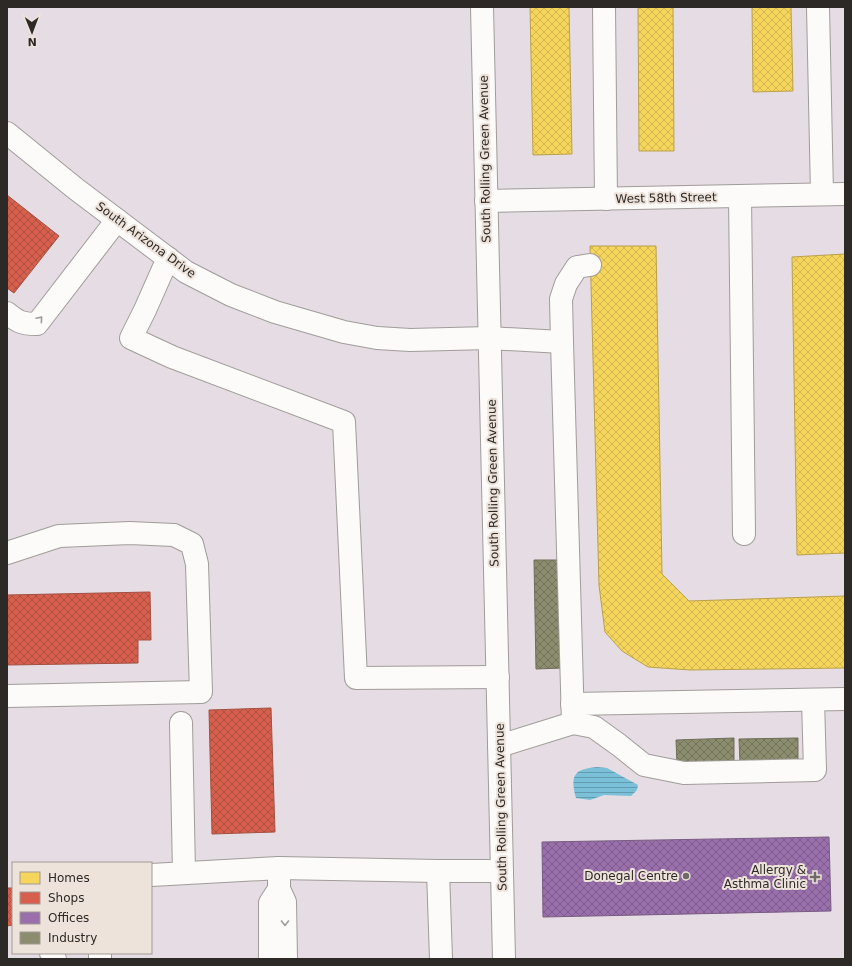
<svg xmlns="http://www.w3.org/2000/svg" width="852" height="966" viewBox="0 0 852 966" font-family="'DejaVu Sans',sans-serif">
<style>
.commercial{fill:#e6dce4;fill-rule:evenodd}
.water{fill:url(#water-rules)}
.homes{fill:url(#homes-cross-hatch);stroke:#baa14c}
.shops{fill:url(#shops-cross-hatch);stroke:#a35041}
.offices{fill:url(#offices-cross-hatch);stroke:#795b83}
.industry{fill:url(#industry-cross-hatch);stroke:#706e58}
.lines{fill:none;stroke-linecap:round;stroke-linejoin:round}
.minor-casing{stroke:#a09c99;stroke-width:24}
.minor{stroke:#fcfbfa;stroke-width:22}
.oneway{stroke:#9f9c9b}
.poi-dot{fill:#6f6a67;stroke:#ede3db;stroke-width:1.5}
.labels{text-anchor:middle;stroke-width:4;stroke-linejoin:round;paint-order:stroke}
.street-label{font-size:12px;fill:#2d2926;stroke:#ede3db}
.poi-label{font-size:12px;fill:#2d2926;stroke:#ede3db;text-anchor:end}
</style>
<defs>
<pattern id="water-rules" width="6" height="5" patternUnits="userSpaceOnUse"><rect width="6" height="5" fill="#7ac0d8"/><path d="M0 2.5h6" fill="none" stroke="#649caf"/></pattern>
<pattern id="homes-cross-hatch" width="8" height="8" patternUnits="userSpaceOnUse"><rect width="8" height="8" fill="#f6d55c"/><path d="M0 0l8 8M0 8l8-8" fill="none" stroke="#d3b750"/></pattern>
<pattern id="shops-cross-hatch" width="8" height="8" patternUnits="userSpaceOnUse"><rect width="8" height="8" fill="#d6604d"/><path d="M0 0l8 8M0 8l8-8" fill="none" stroke="#ae4f40"/></pattern>
<pattern id="offices-cross-hatch" width="8" height="8" patternUnits="userSpaceOnUse"><rect width="8" height="8" fill="#9970ab"/><path d="M0 0l8 8M0 8l8-8" fill="none" stroke="#7d5c8b"/></pattern>
<pattern id="industry-cross-hatch" width="8" height="8" patternUnits="userSpaceOnUse"><rect width="8" height="8" fill="#8c8c6e"/><path d="M0 0l8 8M0 8l8-8" fill="none" stroke="#73725a"/></pattern>
</defs>
<rect width="100%" height="100%" fill="#e9e4df"/>
<!-- commercial -->
<path class="commercial" d="M7,7H845V959H7ZM13,863H151V953H13Z"/>
<!-- water -->
<path class="water" d="M597,767L607,768L638,785L637,790L631,796L604,795L590,800L576,798C570,775 574,769 597,767Z"/>
<!-- homes -->
<g class="homes">
<path d="M530,7H569L572,154L533,155Z"/>
<path d="M638,7H673L674,151H639Z"/>
<path d="M752,7H791L793,91L753,92Z"/>
<path d="M590,246H656L662,574L689,601L845,596V668L690,670L648,667L622,651L605,632L599,585Z"/>
<path d="M845,254V553L797,555L792,257Z"/>
</g>
<!-- shops -->
<g class="shops">
<path d="M7,195L59,236L14,293L7,288Z"/>
<path d="M150,592L151,640H138V663L7,665V595Z"/>
<path d="M271,708L275,832L212,834L209,710Z"/>
<path d="M7,888H13V925L7,926Z"/>
</g>
<!-- offices -->
<path class="offices" d="M829,837L831,911L543,917L542,842Z"/>
<!-- industry -->
<g class="industry">
<path d="M534,560H561L563,668L536,669Z"/>
<path d="M734,738V763L677,765L676,740Z"/>
<path d="M798,738V762L740,763L739,739Z"/>
</g>
<g class="lines">
<defs>
<g id="minor">
<path d="M482,7L504,959"/>
<path d="M604,7L606,199"/>
<path d="M818,7L822,194"/>
<path d="M7,133L76,189L186,272L231,295L275,312L344,332L377,338L410,340L489,338L562,342L573,723L499,746"/>
<path d="M740,196L744,534"/>
<path d="M486,201L845,194"/>
<path d="M168,258L145,310L131,338L172,357L344,422L356,678L498,677"/>
<path d="M7,313C18,322 22,324 37,324L117,220"/>
<path d="M562,342L561,299L566,284L577,267L590,265"/>
<path d="M7,553L59,536L130,533L174,535L192,544L197,564L201,692L7,696"/>
<path d="M572,704L845,699"/>
<path d="M181,723L184,873"/>
<path d="M573,723L594,727L619,745L644,765L684,773L815,770L813,700"/>
<path d="M279,868V889L285,902L286,959"/>
<path d="M438,871L441,959"/>
<path d="M151,875L279,868L438,871H502"/>
<path d="M51,953L55,959"/>
<path d="M100,953V959"/>
<path d="M270,959V903L279,889"/>
</g>
</defs>
<!-- minor casing -->
<use href="#minor" class="minor-casing"/>
<!-- minor -->
<use href="#minor" class="minor"/>
</g>
<!-- one-way arrows -->
<defs><path id="oneway-chevron" d="M-2-3.5L2.5 0L-2 3.5" fill="none" stroke-width="1.6" stroke-linecap="round" stroke-linejoin="round"/></defs>
<g class="oneway">
<use href="#oneway-chevron" transform="translate(40 319) rotate(-49)"/>
<use href="#oneway-chevron" transform="translate(285 923) rotate(90)"/>
</g>
<!-- markers -->
<g class="poi-dot">
<circle cx="686" cy="876" r="4"/>
<path d="M813 871h4v4h4v4h-4v4h-4v-4h-4v-4h4z"/>
</g>
<g class="labels">
<!-- street labels -->
<g class="street-label">
<text transform="translate(485 159) rotate(-91)" y="4">South Rolling Green Avenue</text>
<text transform="translate(666 198) rotate(-1)" y="4">West 58th Street</text>
<text transform="translate(146 240) rotate(36)" y="4">South Arizona Drive</text>
<text transform="translate(493 483) rotate(-91)" y="4">South Rolling Green Avenue</text>
<text transform="translate(501 807) rotate(-91)" y="4">South Rolling Green Avenue</text>
</g>
<!-- poi labels -->
<g class="poi-label">
<text x="806" y="874">Allergy &amp;<tspan x="806" dy="14">Asthma Clinic</tspan></text>
<text x="678" y="880">Donegal Centre</text>
</g>
</g>
<!-- border -->
<rect width="852" height="966" fill="none" stroke="#2d2926" stroke-width="16"/>
<!-- legend -->
<rect x="12" y="862" width="140" height="92" fill="#ede3db" stroke="#a09993"/>
<rect x="20" y="872" width="20" height="12" fill="#f6d55c" stroke="#a09993"/>
<text x="48" y="882" font-size="12" fill="#2d2926">Homes</text>
<rect x="20" y="892" width="20" height="12" fill="#d6604d" stroke="#a09993"/>
<text x="48" y="902" font-size="12" fill="#2d2926">Shops</text>
<rect x="20" y="912" width="20" height="12" fill="#9970ab" stroke="#a09993"/>
<text x="48" y="922" font-size="12" fill="#2d2926">Offices</text>
<rect x="20" y="932" width="20" height="12" fill="#8c8c6e" stroke="#a09993"/>
<text x="48" y="942" font-size="12" fill="#2d2926">Industry</text>
<!-- north arrow -->
<g transform="translate(32 32) rotate(179)" stroke="#ede3db" stroke-width="3" paint-order="stroke">
<path d="M0-3L7 15L0 10L-7 15Z" fill="#2d2926"/>
<text y="-6" font-size="11" font-weight="bold" text-anchor="middle" fill="#2d2926">N</text>
</g>
</svg>
